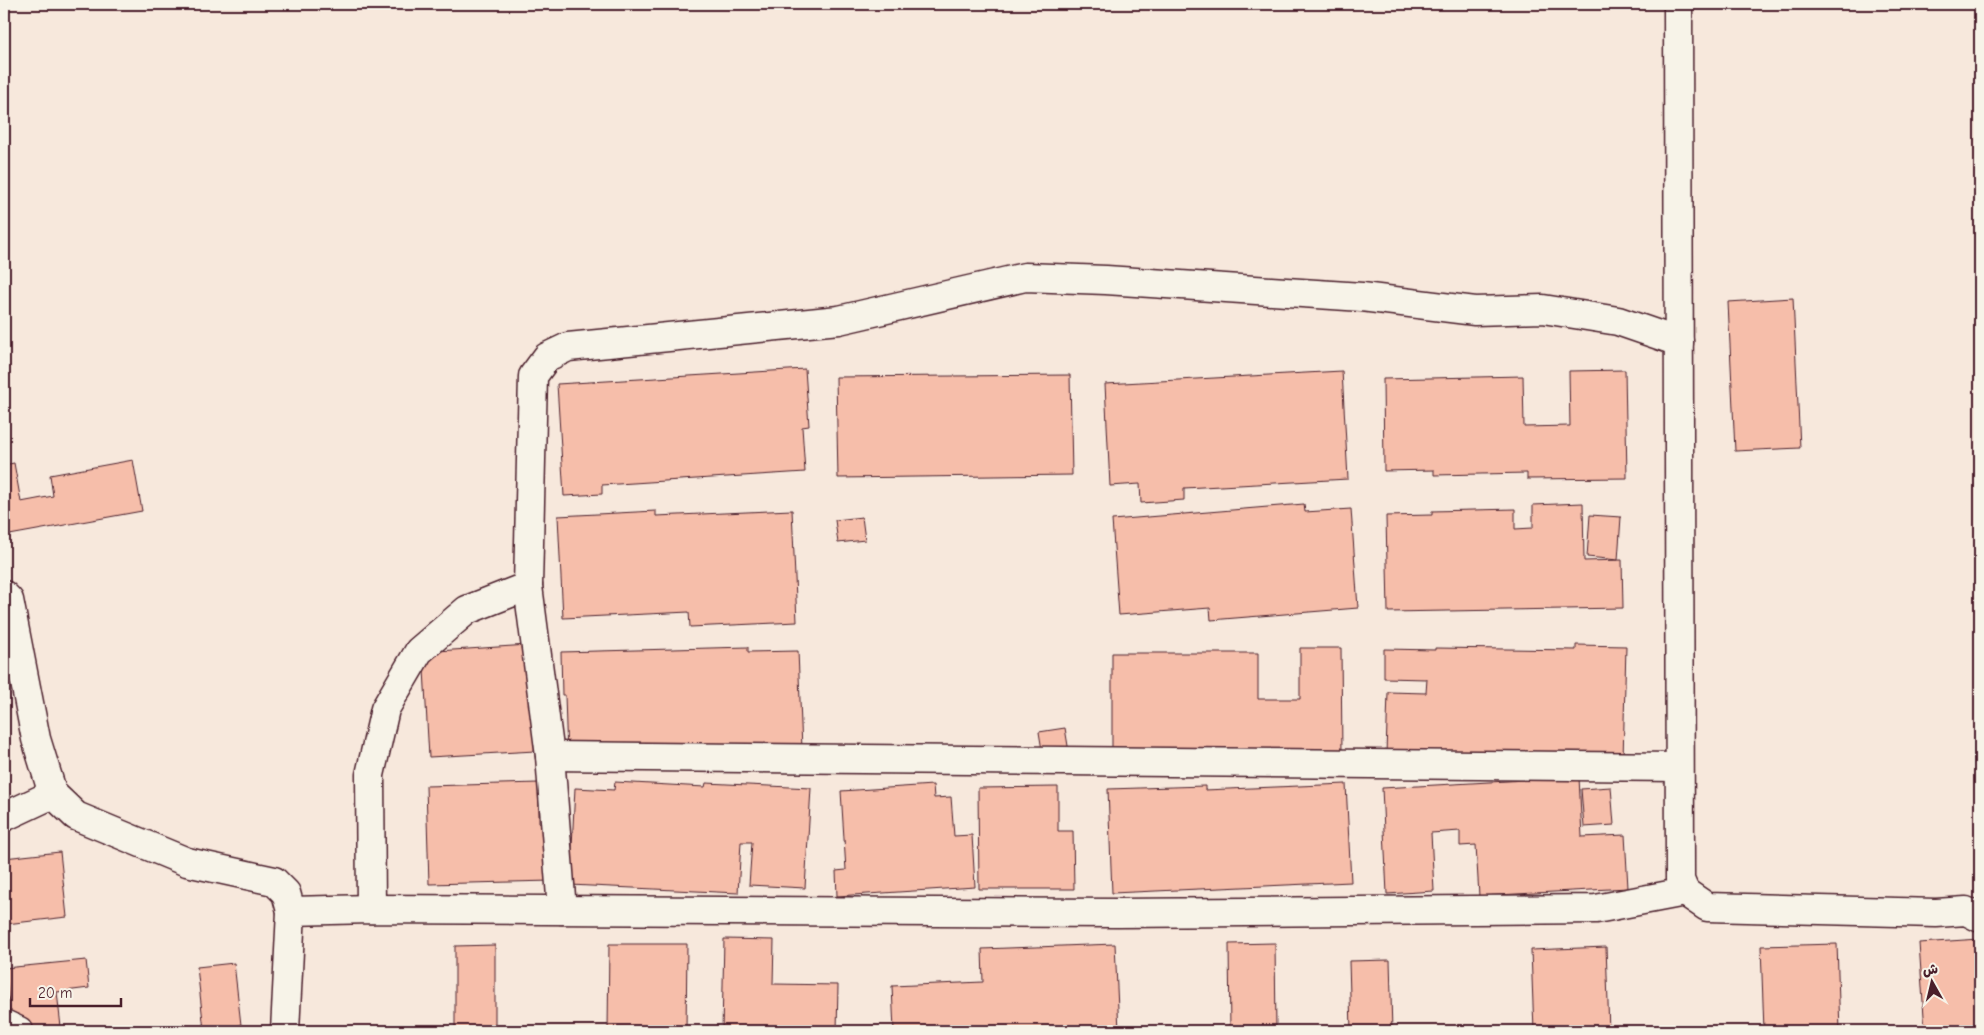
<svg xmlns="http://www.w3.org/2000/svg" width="1984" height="1035" viewBox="0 0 1984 1035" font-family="'Comic Neue','Playpen Sans Arabic',sans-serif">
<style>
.building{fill:#f6beaa;stroke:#4a1f2b}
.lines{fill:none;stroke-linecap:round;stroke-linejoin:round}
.street-casing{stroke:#4a1f2b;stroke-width:31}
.street{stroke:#f7f3e8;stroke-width:28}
</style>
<rect width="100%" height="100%" fill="#f7e8dc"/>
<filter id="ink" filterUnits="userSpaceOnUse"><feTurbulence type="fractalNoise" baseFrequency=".02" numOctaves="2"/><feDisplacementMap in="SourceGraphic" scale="10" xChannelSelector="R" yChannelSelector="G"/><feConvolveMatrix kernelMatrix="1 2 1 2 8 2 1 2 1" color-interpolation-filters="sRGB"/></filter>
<g filter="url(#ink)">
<!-- building -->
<g class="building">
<path d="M1793,298L1800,448L1735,451L1728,302Z"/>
<path d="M805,369L809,426L802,427L805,472L602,485V494L564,496L557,384Z"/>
<path d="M1625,370L1627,478L1527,479V473L1434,475V470L1384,471L1383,379L1523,376L1524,427L1570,426L1569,371Z"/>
<path d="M1342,371L1348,479L1184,488V500L1141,503L1140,484L1110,486L1105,384Z"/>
<path d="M1070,375L1072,475L838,478L836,377Z"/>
<path d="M133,460L142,511L4,536V465L14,463L21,502L53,496L50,475Z"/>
<path d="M1583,503L1584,561L1622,560L1623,608L1388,612L1386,516L1432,515V511L1515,509V529L1533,528V505Z"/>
<path d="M1304,504L1305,512L1351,509L1358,608L1211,620L1210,608L1119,615L1112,520Z"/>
<path d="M792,510L797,622L690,627L689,612L563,618L558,516L656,511V516Z"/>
<path d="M1590,515L1621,517L1618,560L1587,557Z"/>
<path d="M862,517L865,540L838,543L835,520Z"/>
<path d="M528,645L535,751L429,757L423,652Z"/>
<path d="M1576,645L1626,646L1623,759L1386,754L1388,692L1426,693L1427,679L1384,678V649L1435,650V648L1576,650Z"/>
<path d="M748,647V652L798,651L802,749L567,758L565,695H562L561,652Z"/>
<path d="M1300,648H1341L1342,755L1112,757V653H1258V699H1300Z"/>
<path d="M1065,728L1069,752L1043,756L1039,732Z"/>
<path d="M1579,777L1582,837L1625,835L1628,888L1479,896L1476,845L1460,846V831L1431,833L1434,891L1387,894L1382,788Z"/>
<path d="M615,782L705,787L706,783L811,788L805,888L749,885L752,842H741L738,893L570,885L575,788L614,790Z"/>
<path d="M539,783V823H549L551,881L429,884L426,786Z"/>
<path d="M1346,784L1351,882L1112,893L1108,789L1205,786V790Z"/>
<path d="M933,785L934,798L951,797L954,836L972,835L975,887L837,896L836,871L846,870L841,791Z"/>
<path d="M1058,787V831H1073L1074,889H979L978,788Z"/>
<path d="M1611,787L1614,825L1584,827L1581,789Z"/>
<path d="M60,852L67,917L6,924L4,898V858Z"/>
<path d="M724,939L774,940L773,984L838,985L837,1031H722Z"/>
<path d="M1980,939V1031H1925L1919,943Z"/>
<path d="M1275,943L1276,1031H1230L1229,944Z"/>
<path d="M609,944H687L686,1031H608Z"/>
<path d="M1115,944L1119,1031H894L892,986L983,982L982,949Z"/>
<path d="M1837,944L1840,1031H1764L1761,946Z"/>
<path d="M495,945V1031H455V946Z"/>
<path d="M1606,947L1609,1031H1534L1531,950Z"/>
<path d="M86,960L89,988L57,992L61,1027L12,1031L5,968Z"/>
<path d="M1390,960L1392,1031H1351L1349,961Z"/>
<path d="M234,963L241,1025L204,1030L197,967Z"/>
</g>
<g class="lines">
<defs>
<g id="street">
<path d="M1678,4L1680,880L1685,892L1707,907L1936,913L1966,911L1980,918"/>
<path d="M528,586L550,756L562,910"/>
<path d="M4,595L9,600L36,739L53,794L76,816L187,862L274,881L286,893L291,911L285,1031"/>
<path d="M550,756L1679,767"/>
<path d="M4,817L53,794"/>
<path d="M371,909L370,775L385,709L419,651L467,610L528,586L533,376L547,357L568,347L839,320L1025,277L1106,280L1362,297L1475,311L1543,309L1618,321L1679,342"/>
<path d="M291,911L371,909L1118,913L1596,909L1685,892"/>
<path d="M4,1024L19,1031"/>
</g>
</defs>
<!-- street casing -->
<use href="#street" class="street-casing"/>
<!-- street -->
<use href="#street" class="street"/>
</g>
</g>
<!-- margin -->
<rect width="1984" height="1035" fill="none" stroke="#f7f3e8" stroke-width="20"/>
<rect x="10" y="10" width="1964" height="1015" fill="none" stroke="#4a1f2b" stroke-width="2" filter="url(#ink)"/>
<!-- north arrow -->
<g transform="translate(1932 982) rotate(352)" stroke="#f7f3e8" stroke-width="4" paint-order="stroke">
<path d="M0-4L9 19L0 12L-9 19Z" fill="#4a1f2b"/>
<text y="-8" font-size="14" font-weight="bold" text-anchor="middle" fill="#4a1f2b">ش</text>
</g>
<!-- scale -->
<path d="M30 998v8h91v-8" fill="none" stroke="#4a1f2b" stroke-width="2.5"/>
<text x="38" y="998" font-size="15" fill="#4a1f2b" stroke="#f7f3e8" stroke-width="4" paint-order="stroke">20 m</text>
</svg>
